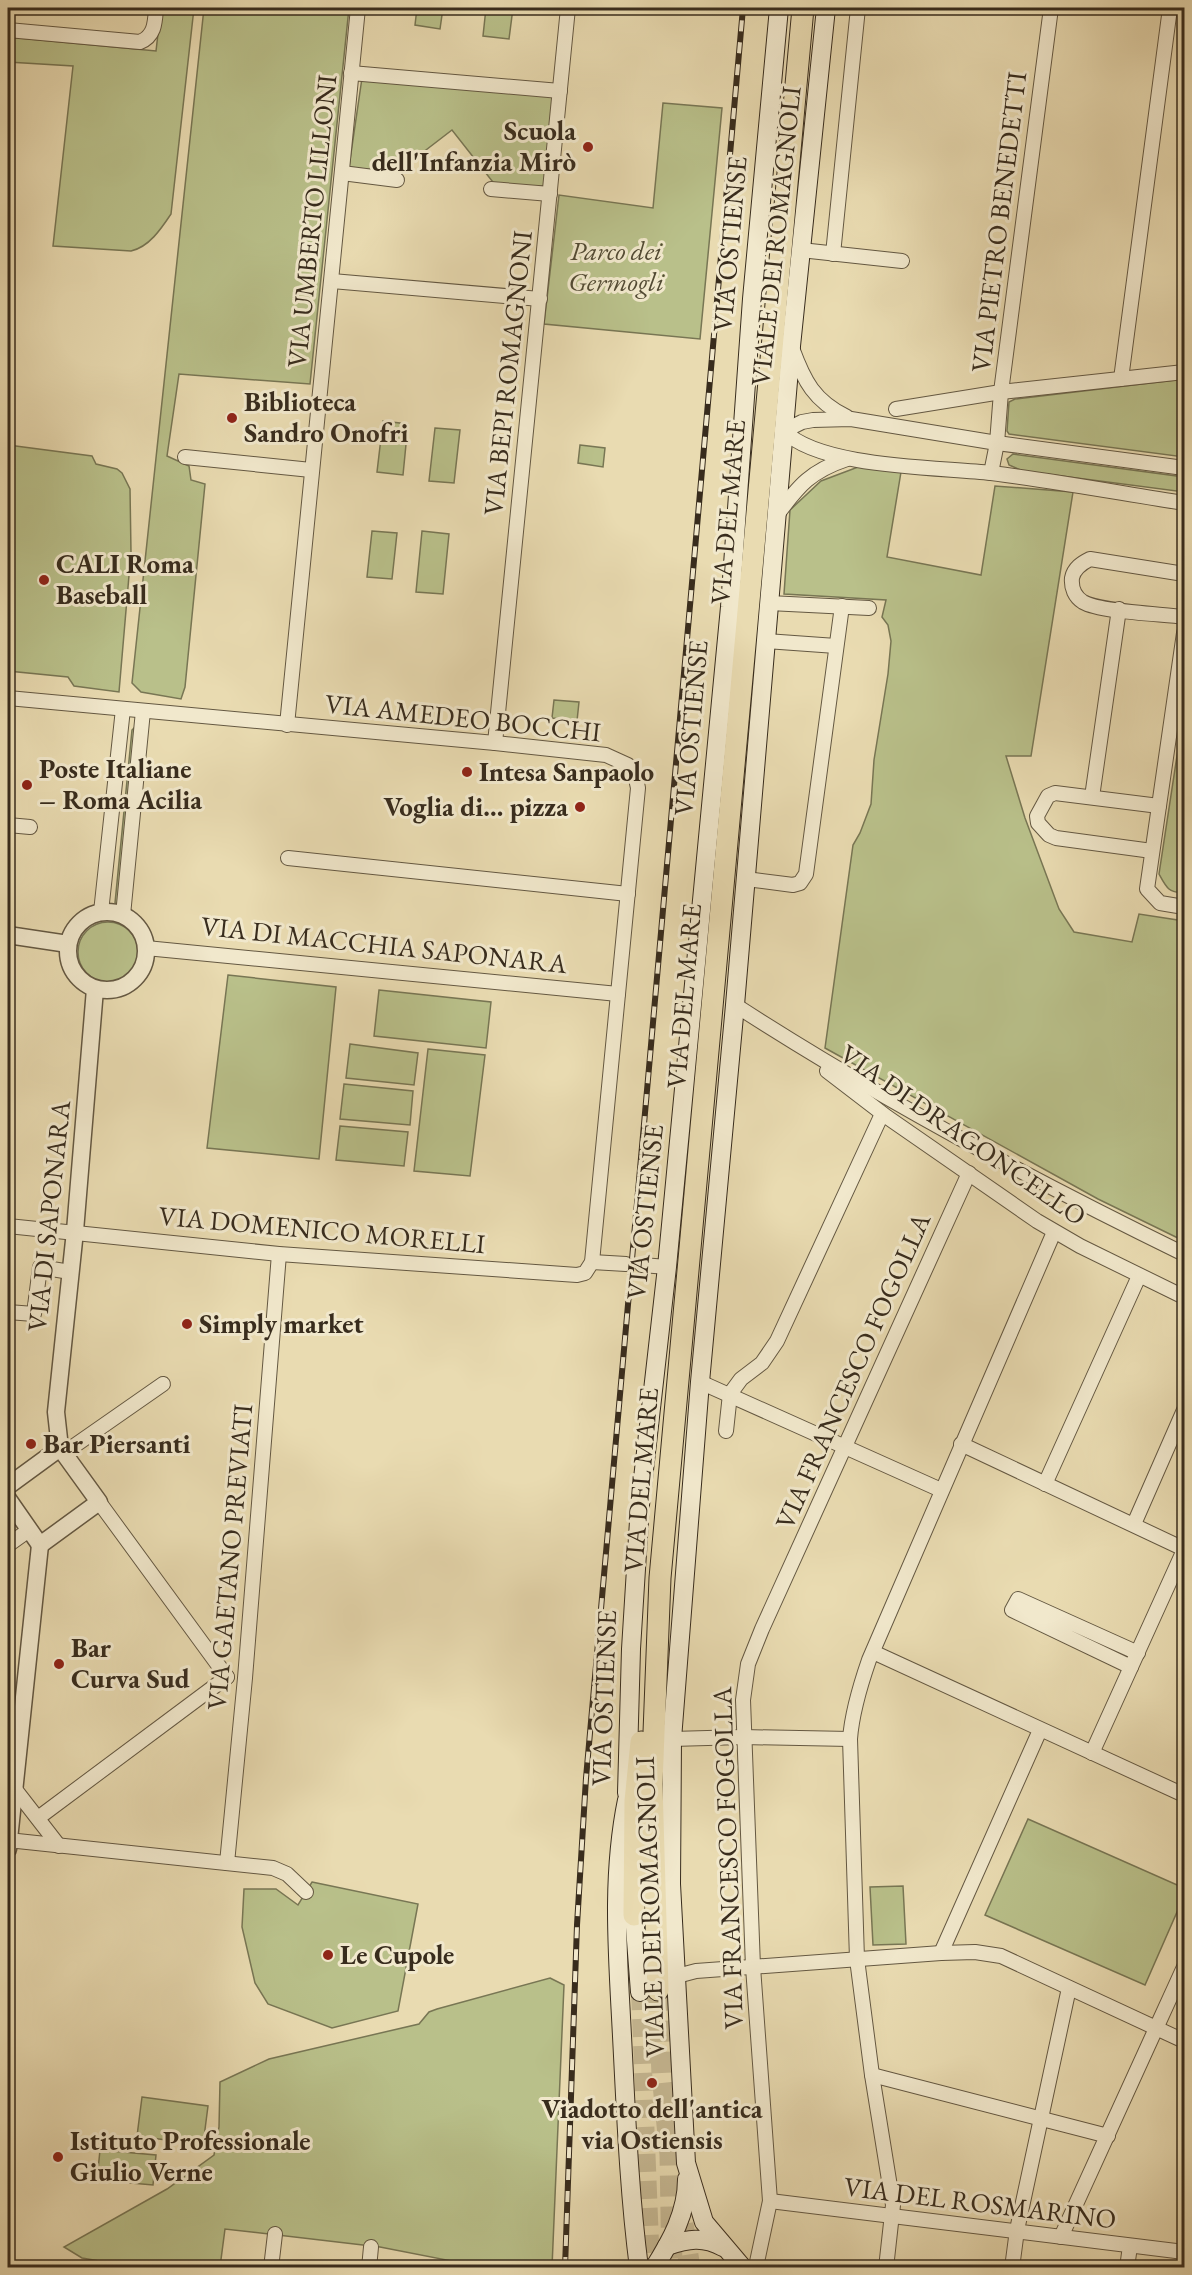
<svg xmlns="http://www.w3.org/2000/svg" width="1192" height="2275" viewBox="0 0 1192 2275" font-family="'EB Garamond',serif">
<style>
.green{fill:#b9c08a;stroke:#787654;stroke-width:1.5}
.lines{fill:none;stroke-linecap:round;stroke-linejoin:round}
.secondary-tunnel{stroke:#c6b893;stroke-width:18;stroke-dasharray:18 9;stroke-linecap:butt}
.primary-tunnel{stroke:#c6b893;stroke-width:21;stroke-dasharray:21 10;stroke-linecap:butt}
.minor-casing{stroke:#645842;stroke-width:16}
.tertiary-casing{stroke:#645842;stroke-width:19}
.secondary-casing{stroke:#382c1d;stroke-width:20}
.primary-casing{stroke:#382c1d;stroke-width:23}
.minor{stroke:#f1e8cc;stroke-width:14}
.tertiary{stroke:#f1e8cc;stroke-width:16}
.secondary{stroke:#f1e8cc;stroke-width:18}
.primary{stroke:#e9dbb1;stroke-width:21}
.rail-casing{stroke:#382c1d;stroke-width:6}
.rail{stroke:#f1e8cc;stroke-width:4;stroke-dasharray:11;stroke-linecap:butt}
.poi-dot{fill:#8f2418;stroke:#f1e8cc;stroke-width:2}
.labels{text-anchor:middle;stroke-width:6;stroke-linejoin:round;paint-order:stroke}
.poi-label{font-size:27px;font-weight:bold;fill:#382c1d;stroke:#f1e8cc;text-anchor:start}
.street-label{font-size:27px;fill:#382c1d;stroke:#f1e8cc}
.park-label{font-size:27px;font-style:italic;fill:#524a33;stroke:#f1e8cc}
</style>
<rect width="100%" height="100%" fill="#e9dbb1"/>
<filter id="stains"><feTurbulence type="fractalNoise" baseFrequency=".00333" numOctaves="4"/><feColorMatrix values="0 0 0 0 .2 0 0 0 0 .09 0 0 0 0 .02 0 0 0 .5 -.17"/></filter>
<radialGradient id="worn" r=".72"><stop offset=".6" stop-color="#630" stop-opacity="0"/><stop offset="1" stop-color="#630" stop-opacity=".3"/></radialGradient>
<!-- green -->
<g class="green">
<path d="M161,8H194L171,214C161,229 149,247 131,251L53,246L73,66L8,62V37L156,51Z"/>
<path d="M204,8H349L310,384L179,374L167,456L189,466L191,480L205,484L185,687L181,699L141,692L132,683Z"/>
<path d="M417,8H443L440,29L415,25Z"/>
<path d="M486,8H513L509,39L483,36Z"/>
<path d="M362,78L554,95L544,186H496L452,130L396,173L349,167Z"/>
<path d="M663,103L722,108L700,339L544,324L559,195L653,208Z"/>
<path d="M1184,379V457L1009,434L1007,431L1009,402L1015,399Z"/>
<path d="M383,421L408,424L403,475L377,472Z"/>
<path d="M435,428L460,430L454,483L429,481Z"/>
<path d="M8,445L92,456L96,464L117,469L122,473L130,489L131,552L119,692L74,686L68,677L8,671Z"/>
<path d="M580,445L605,448L603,467L578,463Z"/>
<path d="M1013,454L1184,477V492L1023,471L1009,465L1007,459Z"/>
<path d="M858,467L901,472L887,557L981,575L995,486L1073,492L1031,756H1006L1025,818L1059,909L1074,932L1132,942L1139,914L1184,921V1241L1098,1199L825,1048L853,845L860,833L871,804L874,760L888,674L891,641L888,625L882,617L886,600L784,594L790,510L821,481Z"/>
<path d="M372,531L397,533L392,579L367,577Z"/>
<path d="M422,531L449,534L443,594L416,592Z"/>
<path d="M554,700L579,702L577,721L552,718Z"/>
<path d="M135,727L118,904L115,903L132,730Z"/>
<path d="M1184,728V892C1169,894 1166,887 1159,874L1180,736Z"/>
<circle cx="108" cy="952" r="30"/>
<path d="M228,975L336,987L319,1159L207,1148Z"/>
<path d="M379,990L491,1002L486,1048L374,1036Z"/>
<path d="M350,1044L418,1053L414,1085L346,1078Z"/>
<path d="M428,1049L485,1055L470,1176L414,1171Z"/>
<path d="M344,1084L413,1091L410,1125L340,1119Z"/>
<path d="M340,1126L408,1132L404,1166L336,1160Z"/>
<path d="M1028,1819L1184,1888V1896L1145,1985L985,1915Z"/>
<path d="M312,1882L418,1904L398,2011L332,2028L268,2004L255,1983L242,1927L244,1889H276L298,1905Z"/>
<path d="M903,1886L906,1944L873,1945L870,1887Z"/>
<path d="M550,1978L564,1985L552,2267H457V2262L380,2247L225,2229L220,2267H99L100,2261L82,2258L64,2247L167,2189L214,2155L219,2127L220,2082L269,2059L419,2024L429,2012L437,2009Z"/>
<path d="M142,2097L208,2106L203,2145L137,2136Z"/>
<path d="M100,2150L156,2155L153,2185L97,2180Z"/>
</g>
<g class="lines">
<!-- secondary-tunnel -->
<path class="secondary-tunnel" d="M640,1992L651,2268"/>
<!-- primary-tunnel -->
<g class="primary-tunnel">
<path d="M658,1990L662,2074L670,2155L672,2268"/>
<path d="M683,2224L690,2268"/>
</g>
<defs>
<g id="minor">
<path d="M8,30L140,42C155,36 155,22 156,8"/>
<path d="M351,73L560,91"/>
<path d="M342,173L397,180"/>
<path d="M491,189L550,194"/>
<path d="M801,250L902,261"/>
<path d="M833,254L858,8"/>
<path d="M332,281L540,299"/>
<path d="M792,348C804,381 814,401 847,417"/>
<path d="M1121,379L1170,8"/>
<path d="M896,409L1001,392L1184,372"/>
<path d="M185,457L311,470"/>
<path d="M1184,468L997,443L851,419L813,420L802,422L784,431C820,468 939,467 991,473C1056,481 1120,493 1184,503"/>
<path d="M991,473L997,443L1001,392L1051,8"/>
<path d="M777,515C799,485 811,471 847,459"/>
<path d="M1184,574L1090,559C1082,563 1074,568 1072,578C1071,588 1075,597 1083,602C1100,612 1162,614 1184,617"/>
<path d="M769,603L869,608"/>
<path d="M1184,633L1147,889L1160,903L1184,907"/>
<path d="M766,641L836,646"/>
<path d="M8,698L495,743L606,755L628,765L635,774L638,788L592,1262L585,1273L577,1275L279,1254L8,1226"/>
<path d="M287,725L358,8"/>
<path d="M495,743L568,8"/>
<path d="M1092,797L1119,609"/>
<path d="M8,825L30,827"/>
<path d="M1152,851L1056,838L1049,835L1038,823L1037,816L1048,796L1055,793L1159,806"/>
<path d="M288,858L628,894"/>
<path d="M746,879L793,885L800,883L806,874L842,606"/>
<path d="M101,912L123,709"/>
<path d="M123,915L143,711"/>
<path d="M146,948L618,994"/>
<path d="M735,1005C879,1098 1030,1179 1184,1254"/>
<path d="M827,1071L887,1117L1037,1221L1080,1246L1184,1297"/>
<path d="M592,1262L626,1264"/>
<path d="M642,1265L667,1267"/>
<path d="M8,1312L34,1314L40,1267L70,1272"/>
<path d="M700,1382L941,1490"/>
<path d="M726,1431L730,1394L741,1379L762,1363L777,1341L882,1114"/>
<path d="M961,1444L1184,1549"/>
<path d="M64,1453L163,1384"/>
<path d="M1045,1484L1139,1276"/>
<path d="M99,1502L227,1677"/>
<path d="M1134,1524L1184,1410"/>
<path d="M8,1545L29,1530"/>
<path d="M873,1652L1184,1795"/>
<path d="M1131,1667L1012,1610L1018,1599L1138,1653"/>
<path d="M672,1739L743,1737L850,1739"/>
<path d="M1092,1753L1184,1550"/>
<path d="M14,1788L59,1846"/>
<path d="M38,1818L227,1677"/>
<path d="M8,1840L273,1868L287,1874L306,1892"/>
<path d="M227,1863L245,1678L279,1254"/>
<path d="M941,1953L1040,1730"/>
<path d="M677,1976L696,1971L941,1953L975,1952L1001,1956L1184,2041"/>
<path d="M872,2075L1108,2136"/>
<path d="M770,2201L1184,2252"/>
<path d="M1061,2237L1184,1967"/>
<path d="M757,2262L770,2201L753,1967L743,1700L748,1664L762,1629L969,1173"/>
<path d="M271,2268L275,2234"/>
<path d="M369,2268L371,2247"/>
<path d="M886,2268L893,2205L872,2075L857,1959L850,1739C852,1712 860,1686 869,1660L1054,1232"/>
<path d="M1012,2268L1017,2230L1069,1988"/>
<path d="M1127,2268L1130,2246"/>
</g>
<g id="tertiary">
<circle cx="107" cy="951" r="39"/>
<path d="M8,935L68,944"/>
<path d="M8,1486L60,1448"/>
<path d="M8,1499L40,1545"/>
<path d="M40,1545L99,1502L60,1448L56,1412L75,1231L95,989"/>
<path d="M8,1849L40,1545"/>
</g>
<g id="secondary">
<path d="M627,1793L631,1649L640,1505L667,1267L730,607L752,299L779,8"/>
<path d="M627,1800C611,1878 618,1957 622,2036C626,2113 629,2191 639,2268"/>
<path d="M633,1901L640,1992"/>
<path d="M667,2246C688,2239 703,2236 723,2247"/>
<path d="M654,2268C671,2241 687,2213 687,2179"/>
<path d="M743,2268L704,2222L686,2163L671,1884L672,1739L700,1382L735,1005L791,346L826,8"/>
</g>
<g id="primary">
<path d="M634,1915L635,1801L641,1742"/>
<path d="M658,1990L652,1784L660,1578L803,8"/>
</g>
</defs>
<!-- minor casing -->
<use href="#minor" class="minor-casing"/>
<!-- tertiary casing -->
<use href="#tertiary" class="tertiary-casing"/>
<!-- secondary casing -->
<use href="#secondary" class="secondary-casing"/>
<!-- primary casing -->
<use href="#primary" class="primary-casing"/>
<!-- minor -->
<use href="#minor" class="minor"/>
<!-- tertiary -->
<use href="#tertiary" class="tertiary"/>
<!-- secondary -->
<use href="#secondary" class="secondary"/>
<!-- primary -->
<use href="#primary" class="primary"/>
<defs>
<path id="rail" d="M565,2268L577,1925L586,1778L743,8"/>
</defs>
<!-- rail casing -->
<use href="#rail" class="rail-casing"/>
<!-- rail -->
<use href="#rail" class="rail"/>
</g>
<!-- markers -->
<g class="poi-dot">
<circle cx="588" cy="147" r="6"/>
<circle cx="232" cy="418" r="6"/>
<circle cx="44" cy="580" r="6"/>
<circle cx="467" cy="772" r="6"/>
<circle cx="27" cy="785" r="6"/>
<circle cx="580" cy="807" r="6"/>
<circle cx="187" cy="1324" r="6"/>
<circle cx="31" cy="1444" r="6"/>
<circle cx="59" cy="1664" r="6"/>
<circle cx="328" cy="1955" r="6"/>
<circle cx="652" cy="2083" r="6"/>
<circle cx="58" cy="2157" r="6"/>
</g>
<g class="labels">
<!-- poi labels -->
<g class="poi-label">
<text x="576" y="140" text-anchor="end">Scuola<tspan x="576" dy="31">dell'Infanzia Mirò</tspan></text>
<text x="244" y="411">Biblioteca<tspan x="244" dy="31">Sandro Onofri</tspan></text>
<text x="56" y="573">CALI Roma<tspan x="56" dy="31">Baseball</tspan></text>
<text x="39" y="778">Poste Italiane<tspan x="39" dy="31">– Roma Acilia</tspan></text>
<text x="479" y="781">Intesa Sanpaolo</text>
<text x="568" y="816" text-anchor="end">Voglia di… pizza</text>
<text x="199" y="1333">Simply market</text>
<text x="43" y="1453">Bar Piersanti</text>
<text x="71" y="1657">Bar<tspan x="71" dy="31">Curva Sud</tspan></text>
<text x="340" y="1964">Le Cupole</text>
<text x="652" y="2118" text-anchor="middle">Viadotto dell'antica<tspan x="652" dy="31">via Ostiensis</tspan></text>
<text x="70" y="2150">Istituto Professionale<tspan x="70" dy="31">Giulio Verne</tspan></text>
</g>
<!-- street labels -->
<g class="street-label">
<text transform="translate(312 221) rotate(-84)" y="9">VIA UMBERTO LILLONI</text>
<text transform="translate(999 222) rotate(-83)" y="9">VIA PIETRO BENEDETTI</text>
<text transform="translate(776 236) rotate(-84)" y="9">VIALE DEI ROMAGNOLI</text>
<text transform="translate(730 244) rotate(-85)" y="9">VIA OSTIENSE</text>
<text transform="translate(508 373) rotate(-84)" y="9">VIA BEPI ROMAGNONI</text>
<text transform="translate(728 512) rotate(-85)" y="9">VIA DEL MARE</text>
<text transform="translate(463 718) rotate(6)" y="9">VIA AMEDEO BOCCHI</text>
<text transform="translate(691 728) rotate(-85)" y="9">VIA OSTIENSE</text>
<text transform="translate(384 945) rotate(6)" y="9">VIA DI MACCHIA SAPONARA</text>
<text transform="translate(684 996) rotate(-85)" y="9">VIA DEL MARE</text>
<text transform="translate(963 1135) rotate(35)" y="9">VIA DI DRAGONCELLO</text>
<text transform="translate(645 1212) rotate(-84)" y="9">VIA OSTIENSE</text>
<text transform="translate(49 1216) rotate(-84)" y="9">VIA DI SAPONARA</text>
<text transform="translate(322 1230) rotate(5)" y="9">VIA DOMENICO MORELLI</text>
<text transform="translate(853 1371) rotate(-66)" y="9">VIA FRANCESCO FOGOLLA</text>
<text transform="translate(641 1480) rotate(-85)" y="9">VIA DEL MARE</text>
<text transform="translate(230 1557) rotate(-85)" y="9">VIA GAETANO PREVIATI</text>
<text transform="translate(604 1698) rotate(-88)" y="9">VIA OSTIENSE</text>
<text transform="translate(728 1858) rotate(-92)" y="9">VIA FRANCESCO FOGOLLA</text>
<text transform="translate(650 1907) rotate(-92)" y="9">VIALE DEI ROMAGNOLI</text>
<text transform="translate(980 2203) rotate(7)" y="9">VIA DEL ROSMARINO</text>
</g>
<!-- park labels -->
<g class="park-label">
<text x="616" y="260">Parco dei<tspan x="616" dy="31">Germogli</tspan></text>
</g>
</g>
<!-- margin -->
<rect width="1192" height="2275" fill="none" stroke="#e9dbb1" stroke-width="30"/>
<rect x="9" y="9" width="1174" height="2257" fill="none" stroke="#382c1d" stroke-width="3"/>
<rect x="15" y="15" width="1162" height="2245" fill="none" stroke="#382c1d" stroke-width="1.5"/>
<rect width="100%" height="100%" filter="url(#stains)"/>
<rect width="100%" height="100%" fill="url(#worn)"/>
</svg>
